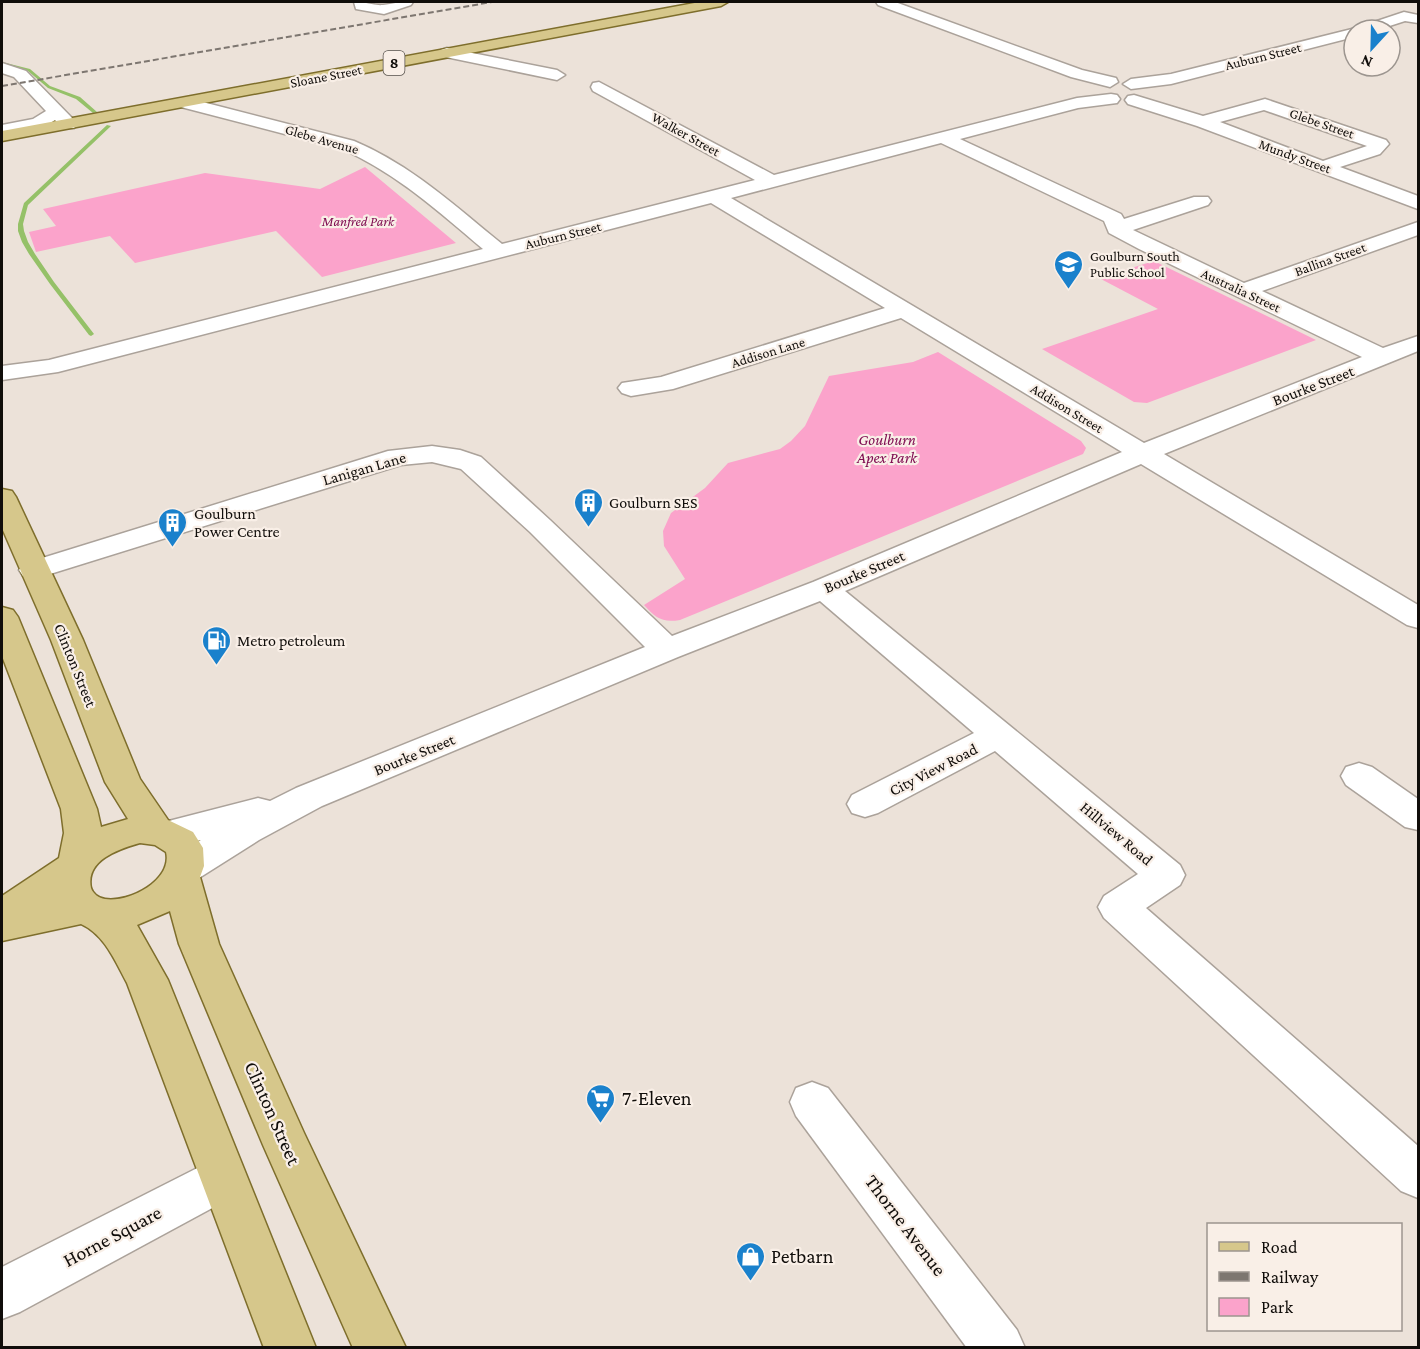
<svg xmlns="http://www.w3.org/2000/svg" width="1420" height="1349" viewBox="0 0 1420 1349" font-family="'Crimson Pro',serif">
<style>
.green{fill:#fba3cb}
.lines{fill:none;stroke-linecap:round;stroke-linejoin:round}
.stream{fill:#95c168;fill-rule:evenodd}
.minor-casing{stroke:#aba29a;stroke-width:3}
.major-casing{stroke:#7e6e2c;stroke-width:3}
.minor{fill:#fff;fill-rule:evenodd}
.major{fill:#d6c78b;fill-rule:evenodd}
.rail{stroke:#7d7670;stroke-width:2;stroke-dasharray:6 3;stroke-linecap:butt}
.labels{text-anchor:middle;stroke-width:4.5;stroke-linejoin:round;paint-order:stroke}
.far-street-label{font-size:14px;fill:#100d0a;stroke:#f9efe7}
.far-park-label{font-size:14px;font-style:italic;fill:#800e52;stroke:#f9efe7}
.far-poi-label{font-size:14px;fill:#100d0a;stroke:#f9efe7;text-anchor:start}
.shield{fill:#f9efe7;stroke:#56514c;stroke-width:1.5}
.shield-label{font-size:15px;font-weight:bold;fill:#100d0a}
.street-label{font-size:16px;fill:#100d0a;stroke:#f9efe7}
.park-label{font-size:16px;font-style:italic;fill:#800e52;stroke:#f9efe7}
.poi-label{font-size:16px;fill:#100d0a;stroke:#f9efe7;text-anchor:start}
.near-poi-label{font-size:20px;fill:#100d0a;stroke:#f9efe7;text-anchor:start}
.near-street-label{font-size:20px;fill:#100d0a;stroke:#f9efe7}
</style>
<rect width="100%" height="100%" fill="#ece2d9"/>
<!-- green -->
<g class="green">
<path d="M365,167L456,243L322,277L276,231L135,263L110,236L36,252L29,232L56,226L43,209L205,173L320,189Z"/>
<path d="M1154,261L1316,340L1147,403L1134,402L1042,349L1158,309L1099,278Z"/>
<path d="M938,352L1081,441L1086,448L1083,454L680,620C662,623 656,618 644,605L685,579L664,546L663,531L671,513L705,488L728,463L780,449L791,441L805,426L829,376L913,362Z"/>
</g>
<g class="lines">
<!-- stream -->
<g class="stream">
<path d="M2,62L30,69L50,86L80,97L97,112L93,113L76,99L48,88L28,71L2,64Z"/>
<path d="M107,125L111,126L28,205L23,224L24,231L28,242L35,254L54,282L94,334L91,336L89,335L50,284L29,254L22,242L18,231V224L24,203Z"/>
</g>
<defs>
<g id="minor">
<path d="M354,2C364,1 373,6 383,5C395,4 399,1 413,2L411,5L384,14L356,9Z"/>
<path d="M876,2H895L1082,70L1116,78L1118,82L1110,87L1071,77L878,5Z"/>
<path d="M1404,12L1418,15V23L1405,21L1377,30H1354V37L1171,84L1131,89L1123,84L1131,79L1171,74L1356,28Z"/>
<path d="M447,48L557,70L565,75L557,80L441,56L439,53L441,50Z"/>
<path d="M2,63L26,71L74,120L77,124L74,128H62L55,120L44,127L2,135V125L33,119L46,111L14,77L2,73Z"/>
<path d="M599,82L774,175L1077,98L1111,94L1117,95L1120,99L1117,103L1078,108L960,139L1121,214L1124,219L1194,197H1208L1211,201L1208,205L1133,230L1244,283L1418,222V235L1262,291L1383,348L1418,336V351L1164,454L1418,605V628L1407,625L1141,464L845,591L1180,865L1185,875L1180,885L1146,908L1418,1146V1198L1401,1191L1104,918L1098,907L1104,896L1138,874L995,751L878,813L865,817L852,813L847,804L852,795L974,733L820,601L678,657L322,806L259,840L199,878L185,883L171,878L166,868L171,858L201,840L170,848L157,844L151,834L157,824L258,798L270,801L296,788L645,647L530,532L461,469L432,462L401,465L34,579L23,576L19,570L23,564L388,451L432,446L460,450L481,457L550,520L672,636L813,582L1122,452L901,318L673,389L631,396L622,393L618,388L622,383L661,377L885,308L711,203L58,372L2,380V366L49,360L483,249C438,211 396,173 342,149L181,107L178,103L181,99L187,98L354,141C411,165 455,206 502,244L755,180L593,91L591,87L593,83ZM941,143L1104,221L1109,233L1139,249L1362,357L1144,443L731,198Z"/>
<path d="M1134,95L1203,116L1265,99L1386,140L1389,144L1380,154L1340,167L1418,196V209L1197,126L1128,104L1125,100L1128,96ZM1264,110L1367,146L1323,161L1220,122Z"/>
<path d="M1359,763L1372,767L1418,799V830L1405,827L1346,785L1341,776L1346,767Z"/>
<path d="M812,1082L828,1088L1017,1330L1025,1348H967L796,1116L790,1102L796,1088Z"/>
<path d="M223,1155L240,1161L246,1177L240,1193L20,1312L2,1319V1267Z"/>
</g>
<g id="major">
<path d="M700,2H728L721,6L2,141V131Z"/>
<path d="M2,489L12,491L16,497L83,640L140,779L168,820L193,832L203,848L204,866L200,877L219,944L304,1133L406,1348H353L263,1145L179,944L170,911L137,925L168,980L316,1348H264L127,983C115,961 105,935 81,924L2,941V896L59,858L64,833L61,809L2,656V607L13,610L18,617L97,809L101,827L128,819L105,782L51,640L2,528ZM140,843L155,845L166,852C173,880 129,903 105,899C99,898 93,894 91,888C85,860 119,849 140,843Z"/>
</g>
</defs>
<!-- minor casing -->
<use href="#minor" class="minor-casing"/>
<!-- major casing -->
<use href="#major" class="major-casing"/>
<!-- minor -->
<use href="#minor" class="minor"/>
<!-- major -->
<use href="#major" class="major"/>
<!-- rail -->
<path class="rail" d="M2,86L492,2"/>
</g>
<!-- icons -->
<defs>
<symbol id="school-pin" viewBox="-11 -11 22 30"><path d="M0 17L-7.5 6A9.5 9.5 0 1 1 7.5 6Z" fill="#1a81cc" stroke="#f9efe7"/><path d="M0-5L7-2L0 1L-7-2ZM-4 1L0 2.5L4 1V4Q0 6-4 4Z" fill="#fff"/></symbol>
<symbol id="building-pin" viewBox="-11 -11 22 30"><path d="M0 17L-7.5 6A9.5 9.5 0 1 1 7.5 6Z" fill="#1a81cc" stroke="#f9efe7"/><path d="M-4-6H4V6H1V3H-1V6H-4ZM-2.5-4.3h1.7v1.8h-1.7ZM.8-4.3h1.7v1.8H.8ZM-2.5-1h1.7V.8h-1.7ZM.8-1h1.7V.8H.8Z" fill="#fff"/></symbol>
<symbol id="fuel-pin" viewBox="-11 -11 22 30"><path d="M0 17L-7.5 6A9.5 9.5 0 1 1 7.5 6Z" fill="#1a81cc" stroke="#f9efe7"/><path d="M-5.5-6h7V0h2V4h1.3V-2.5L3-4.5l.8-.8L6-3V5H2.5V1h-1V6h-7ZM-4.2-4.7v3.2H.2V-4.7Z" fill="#fff"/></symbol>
<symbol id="supermarket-pin" viewBox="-11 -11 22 30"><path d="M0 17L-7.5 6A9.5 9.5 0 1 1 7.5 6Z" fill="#1a81cc" stroke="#f9efe7"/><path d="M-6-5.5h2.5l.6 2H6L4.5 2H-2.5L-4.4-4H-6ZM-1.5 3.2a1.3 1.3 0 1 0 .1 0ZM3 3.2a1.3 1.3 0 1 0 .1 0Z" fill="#fff"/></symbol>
<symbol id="shop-pin" viewBox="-11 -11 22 30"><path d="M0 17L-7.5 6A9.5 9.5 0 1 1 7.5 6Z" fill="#1a81cc" stroke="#f9efe7"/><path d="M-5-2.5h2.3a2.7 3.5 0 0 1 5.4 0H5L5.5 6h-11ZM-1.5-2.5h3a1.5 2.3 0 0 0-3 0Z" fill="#fff"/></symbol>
</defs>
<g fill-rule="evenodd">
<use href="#school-pin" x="1052" y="248" width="33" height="45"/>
<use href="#building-pin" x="572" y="486" width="33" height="45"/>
<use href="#building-pin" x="156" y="506" width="33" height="45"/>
<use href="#fuel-pin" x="200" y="624" width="33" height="45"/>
<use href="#supermarket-pin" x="584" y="1082" width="33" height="45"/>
<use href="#shop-pin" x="734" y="1240" width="33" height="45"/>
</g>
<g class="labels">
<!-- far-street labels -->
<g class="far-street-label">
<text transform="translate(1263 56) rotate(-14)" y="5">Auburn Street</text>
<text transform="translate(326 76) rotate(-11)" y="5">Sloane Street</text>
<text transform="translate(1322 123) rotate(19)" y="5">Glebe Street</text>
<text transform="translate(686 134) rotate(29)" y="5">Walker Street</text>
<text transform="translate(322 139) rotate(16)" y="5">Glebe Avenue</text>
<text transform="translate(1295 156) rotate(20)" y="5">Mundy Street</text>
<text transform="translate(563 235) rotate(-14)" y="5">Auburn Street</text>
<text transform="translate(1330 259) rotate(-20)" y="5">Ballina Street</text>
<text transform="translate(1241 290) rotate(25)" y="5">Australia Street</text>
<text transform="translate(768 352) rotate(-17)" y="5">Addison Lane</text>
<text transform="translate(1067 408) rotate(31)" y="5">Addison Street</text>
</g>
<!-- far-park labels -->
<g class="far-park-label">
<text x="358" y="226">Manfred Park</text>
</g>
<!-- far-poi labels -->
<g class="far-poi-label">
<text x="1090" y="261">Goulburn South<tspan x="1090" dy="16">Public School</tspan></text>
</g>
<!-- shield labels -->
<rect class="shield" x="383.5" y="51" width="21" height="24" rx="4.5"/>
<g class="shield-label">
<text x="394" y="68">8</text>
</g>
<!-- street labels -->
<g class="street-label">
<text transform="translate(1313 385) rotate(-21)" y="6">Bourke Street</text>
<text transform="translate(364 468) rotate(-16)" y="6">Lanigan Lane</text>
<text transform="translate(864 571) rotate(-23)" y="6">Bourke Street</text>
<text transform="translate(76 665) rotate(68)" y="6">Clinton Street</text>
<text transform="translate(414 754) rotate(-22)" y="6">Bourke Street</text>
<text transform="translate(933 769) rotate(-27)" y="6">City View Road</text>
<text transform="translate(1117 833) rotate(40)" y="6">Hillview Road</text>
</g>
<!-- park labels -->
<g class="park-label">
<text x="887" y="445">Goulburn<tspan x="887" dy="18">Apex Park</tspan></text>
</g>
<!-- poi labels -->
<g class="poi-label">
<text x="609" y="508">Goulburn SES</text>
<text x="194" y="519">Goulburn<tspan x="194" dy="18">Power Centre</tspan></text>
<text x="237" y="646">Metro petroleum</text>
</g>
<!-- near-poi labels -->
<g class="near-poi-label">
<text x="622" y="1105">7-Eleven</text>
<text x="771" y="1263">Petbarn</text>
</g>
<!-- near-street labels -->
<g class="near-street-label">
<text transform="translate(273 1113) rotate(66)" y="7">Clinton Street</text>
<text transform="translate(906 1225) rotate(53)" y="7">Thorne Avenue</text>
<text transform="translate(112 1236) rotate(-28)" y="7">Horne Square</text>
</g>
</g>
<!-- border -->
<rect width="1420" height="1349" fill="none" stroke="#100d0a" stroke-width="6"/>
<!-- legend -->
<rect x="1207" y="1223" width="195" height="108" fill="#f9efe7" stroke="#9c958f" stroke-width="1.5"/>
<rect x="1219" y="1242" width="30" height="9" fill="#d6c78b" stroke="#9c958f" stroke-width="1.5"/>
<text x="1261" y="1253" font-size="18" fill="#100d0a">Road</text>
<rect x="1219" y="1272" width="30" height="9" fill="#7d7670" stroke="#9c958f" stroke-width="1.5"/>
<text x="1261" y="1283" font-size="18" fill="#100d0a">Railway</text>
<rect x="1219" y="1298" width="30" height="18" fill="#fba3cb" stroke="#9c958f" stroke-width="1.5"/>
<text x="1261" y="1313" font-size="18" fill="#100d0a">Park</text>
<!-- north arrow -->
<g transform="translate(1372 48) rotate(202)"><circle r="28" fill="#f9efe7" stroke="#9c958f" stroke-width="1.5"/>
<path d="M0-4.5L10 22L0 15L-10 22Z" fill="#1a81cc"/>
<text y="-9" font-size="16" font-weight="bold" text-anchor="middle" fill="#100d0a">N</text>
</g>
</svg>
